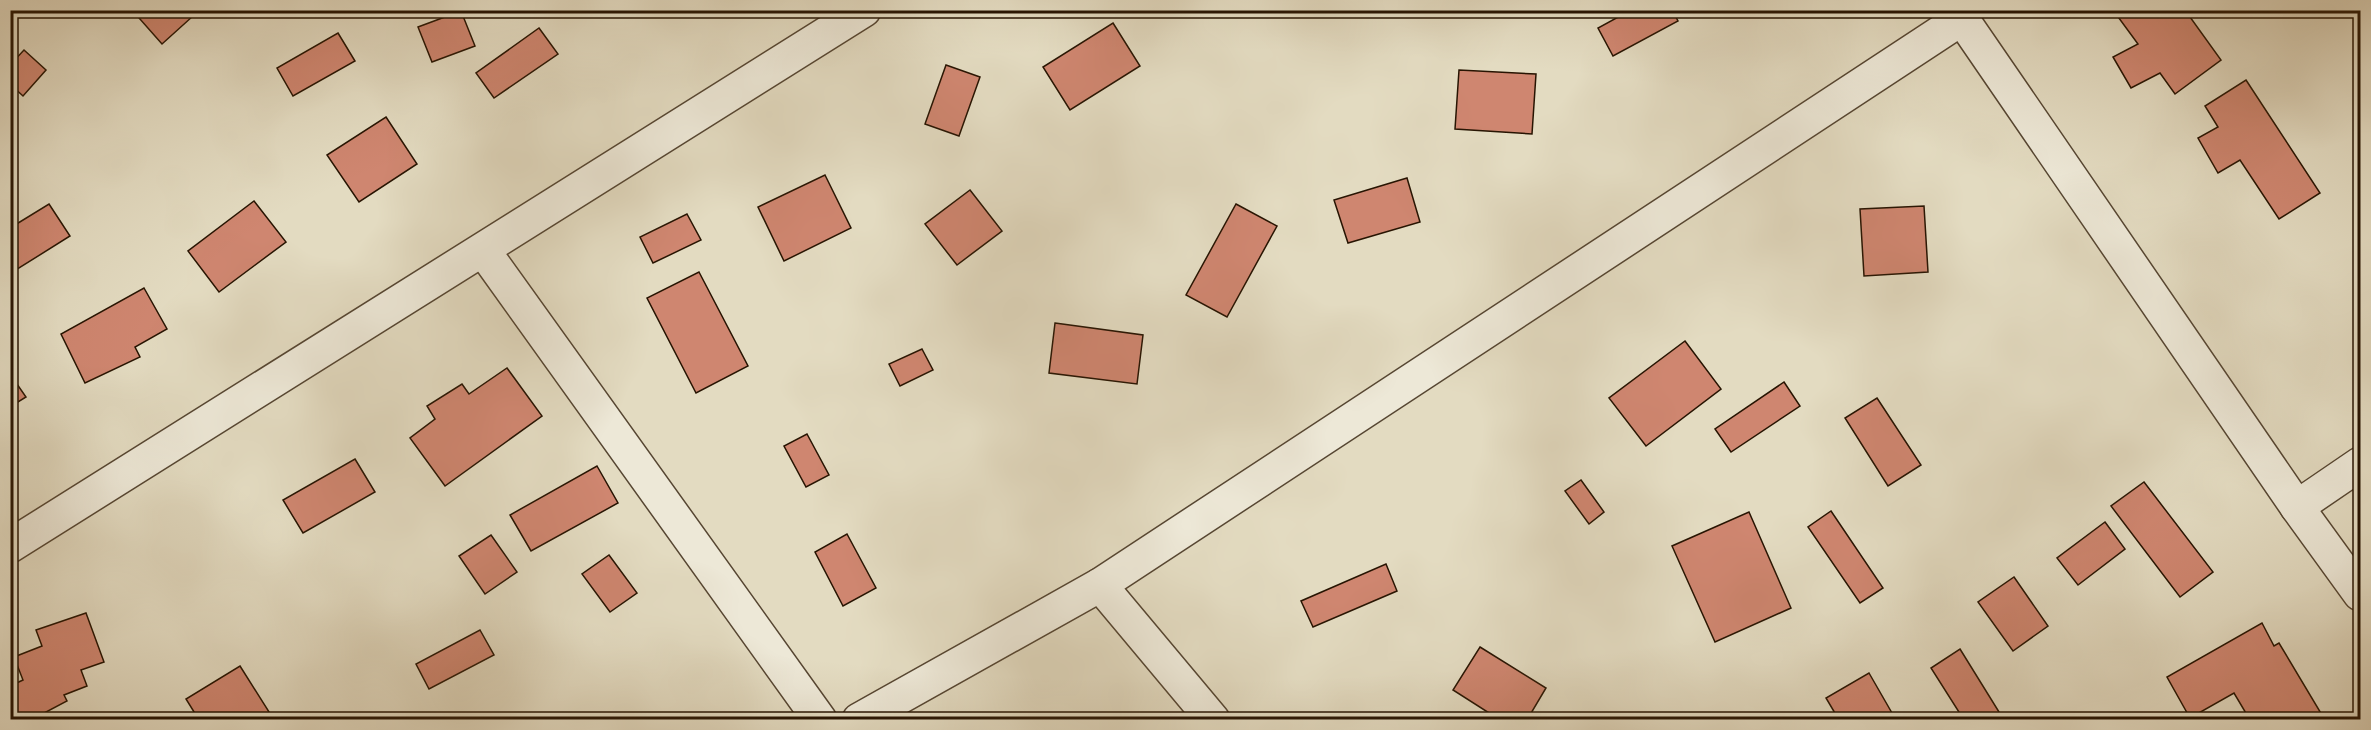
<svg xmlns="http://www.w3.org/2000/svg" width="2371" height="730" viewBox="0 0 2371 730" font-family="Vollkorn,serif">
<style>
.building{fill:#cf8670;stroke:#271402;stroke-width:1.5}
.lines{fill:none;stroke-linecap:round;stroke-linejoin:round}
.street-casing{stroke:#564632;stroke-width:36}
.street{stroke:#ede8d7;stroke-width:33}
</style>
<rect width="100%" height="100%" fill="#e3dbc1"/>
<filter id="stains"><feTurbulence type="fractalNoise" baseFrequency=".00333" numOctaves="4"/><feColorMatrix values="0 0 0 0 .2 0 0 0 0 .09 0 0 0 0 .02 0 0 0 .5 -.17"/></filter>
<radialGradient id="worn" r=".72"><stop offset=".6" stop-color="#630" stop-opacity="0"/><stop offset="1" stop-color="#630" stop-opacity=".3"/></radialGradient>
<!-- building -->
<g class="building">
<path d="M132,10H188L193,16L162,44Z"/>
<path d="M1631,10H1672L1678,21L1613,56L1598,28Z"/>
<path d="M2113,10H2185L2221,60L2175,94L2160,73L2131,88L2113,57L2138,44Z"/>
<path d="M461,11L475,46L432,62L418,27Z"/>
<path d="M1113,23L1140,66L1070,110L1043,67Z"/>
<path d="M539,28L558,54L494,98L476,73Z"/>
<path d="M338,33L355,61L293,96L277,68Z"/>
<path d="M24,50L46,70L23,96L10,84V65Z"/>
<path d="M946,65L980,77L959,136L925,124Z"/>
<path d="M1459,70L1536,74L1532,134L1455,129Z"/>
<path d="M2246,80L2320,193L2279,219L2240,160L2218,173L2198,138L2218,127L2205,106Z"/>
<path d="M386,117L417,164L359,202L327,155Z"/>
<path d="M825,175L851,228L784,261L758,207Z"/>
<path d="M1407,178L1420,222L1348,243L1334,200Z"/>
<path d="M970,190L1002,231L957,265L925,224Z"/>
<path d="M254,201L286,242L219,292L188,251Z"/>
<path d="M49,204L70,236L11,273L10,228Z"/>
<path d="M1236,204L1277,226L1227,317L1186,295Z"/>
<path d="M1924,206L1928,272L1864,276L1860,209Z"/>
<path d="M687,214L701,240L653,263L640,237Z"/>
<path d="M699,272L748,366L696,393L647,298Z"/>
<path d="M144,288L167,329L135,347L140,357L85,383L61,334Z"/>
<path d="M1055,323L1143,335L1137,384L1049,373Z"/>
<path d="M1685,341L1721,389L1646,446L1609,398Z"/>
<path d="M922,349L933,370L900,386L889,364Z"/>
<path d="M507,368L542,416L445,486L410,438L435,419L427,406L462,384L469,394Z"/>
<path d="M10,374L26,397L10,407Z"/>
<path d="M1784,382L1800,406L1731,452L1715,429Z"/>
<path d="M1877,398L1921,465L1888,486L1845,418Z"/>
<path d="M807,434L829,475L806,487L784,446Z"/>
<path d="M355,459L375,492L303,533L283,500Z"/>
<path d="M597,466L618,503L531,551L510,515Z"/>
<path d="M1581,480L1604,512L1589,524L1565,491Z"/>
<path d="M2144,482L2213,572L2180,597L2111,506Z"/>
<path d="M1831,511L1883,588L1860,603L1808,527Z"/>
<path d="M1749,512L1791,608L1715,642L1672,546Z"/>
<path d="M2105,522L2125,549L2078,585L2057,558Z"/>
<path d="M847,534L876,588L843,606L815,552Z"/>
<path d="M491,535L517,572L485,594L459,556Z"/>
<path d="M609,555L637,593L610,612L582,574Z"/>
<path d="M1386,564L1397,591L1313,627L1301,601Z"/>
<path d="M2014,577L2048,626L2013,651L1978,602Z"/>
<path d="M86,613L104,662L81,670L87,686L64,695L67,701L31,720H10V686L23,680L14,657L42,646L36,630Z"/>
<path d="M2262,623L2274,646L2279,643L2325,720H2250L2234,693L2190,718L2167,677Z"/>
<path d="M480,630L494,655L429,689L416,664Z"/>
<path d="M1480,647L1546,688L1527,720H1500L1453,690Z"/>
<path d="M1960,649L2004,720H1964L1931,668Z"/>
<path d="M240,666L271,715L265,720H199L186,699Z"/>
<path d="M1869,673L1896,720H1839L1826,698Z"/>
</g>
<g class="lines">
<defs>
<g id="street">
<path d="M1956,10L2297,507L2360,594"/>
<path d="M483,250L820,720"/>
<path d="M2297,507L2360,464"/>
<path d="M10,546L864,10"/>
<path d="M1100,585L1213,720"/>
<path d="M859,720L1100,585L1961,19"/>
</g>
</defs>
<!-- street casing -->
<use href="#street" class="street-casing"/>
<!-- street -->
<use href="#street" class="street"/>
</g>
<!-- margin -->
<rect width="2371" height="730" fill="none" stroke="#e3dbc1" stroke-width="36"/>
<rect x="12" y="12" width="2347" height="706" fill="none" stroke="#271402" stroke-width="3"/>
<rect x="18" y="18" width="2335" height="694" fill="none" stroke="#271402" stroke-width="1.5"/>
<rect width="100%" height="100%" filter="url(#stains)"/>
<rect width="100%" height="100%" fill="url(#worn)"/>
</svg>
